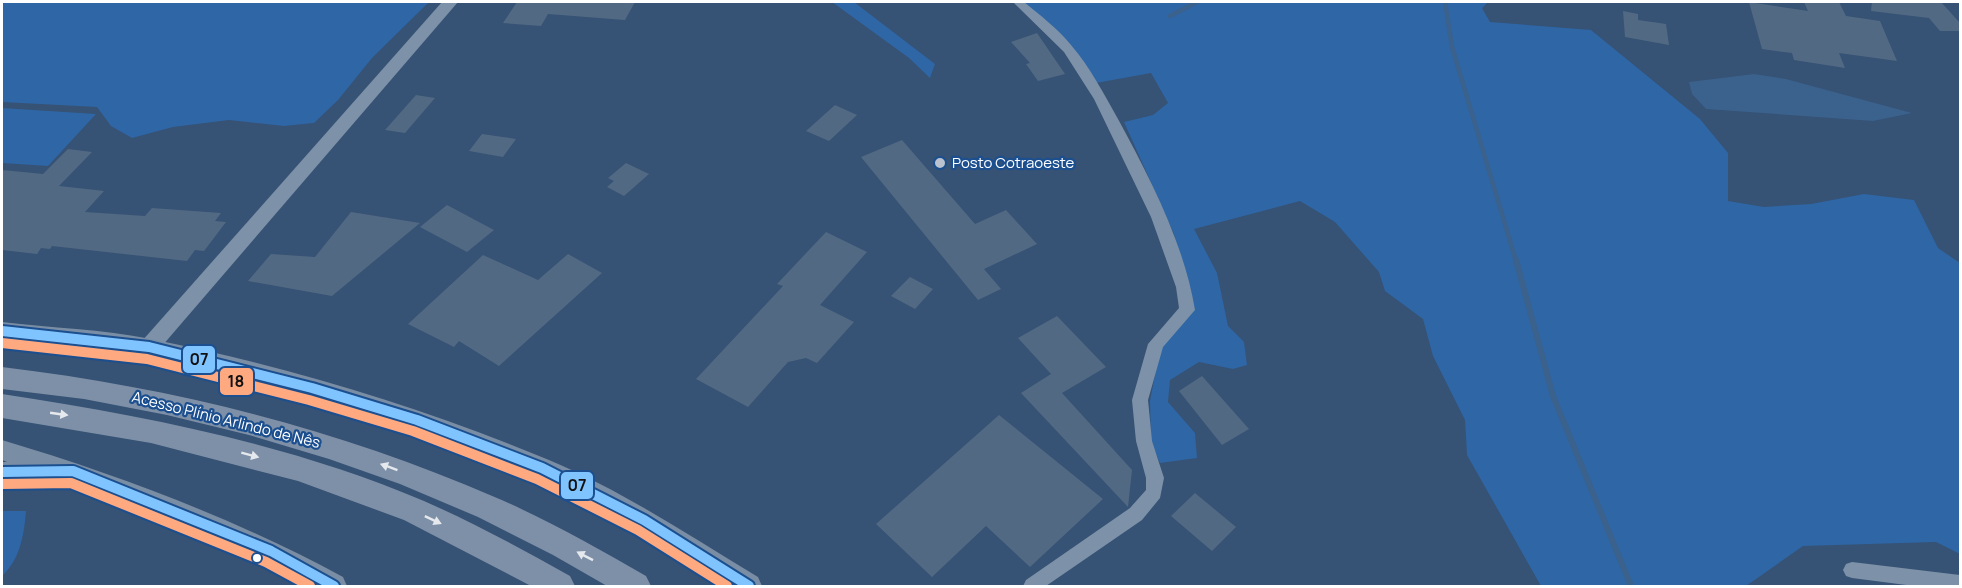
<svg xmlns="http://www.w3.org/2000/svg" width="1962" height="588" viewBox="0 0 1962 588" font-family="Manrope,sans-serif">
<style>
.green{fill:#2f66a5}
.water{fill:#3b618d}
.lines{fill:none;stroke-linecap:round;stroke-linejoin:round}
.stream-far1{stroke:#3b618d;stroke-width:4.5}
.stream{stroke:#3b618d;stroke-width:6}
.building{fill:#526984}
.minor{fill:#7d92a8;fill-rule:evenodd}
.tertiary{fill:#7d92a8;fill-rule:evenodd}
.secondary{fill:#798da4;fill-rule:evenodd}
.trunk{fill:#7e90a7;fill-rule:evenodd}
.bus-1-casing{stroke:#1b4f8f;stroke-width:14}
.bus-2-casing{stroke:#1b4f8f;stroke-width:14}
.bus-1{stroke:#80c4ff;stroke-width:10}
.bus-2{stroke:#ffa980;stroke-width:10}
.oneway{fill:#e5e9ed}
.poi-dot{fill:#b9c2ce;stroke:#1b4f8f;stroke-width:2}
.bus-dot{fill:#fff;stroke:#1b4f8f;stroke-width:2}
.labels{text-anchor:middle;stroke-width:4.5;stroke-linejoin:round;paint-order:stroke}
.poi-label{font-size:15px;fill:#fff;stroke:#1b4f8f;text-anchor:start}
.street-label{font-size:15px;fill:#fff;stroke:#1b4f8f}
.line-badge{stroke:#1b4f8f;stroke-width:2}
.pale-badge-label{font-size:16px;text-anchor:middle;font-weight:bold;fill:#111}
</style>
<rect width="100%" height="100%" fill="#365274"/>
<!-- green -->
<g class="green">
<path d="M2,2H429L372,58L338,100L314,123L284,126L229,120L173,127L132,138L111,126L97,107L2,102Z"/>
<path d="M832,2H854L935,64L930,78L909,58Z"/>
<path d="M1016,2H1488L1482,8L1490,22L1591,30L1700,119L1728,153V201L1764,207L1811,204L1864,194L1914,200L1938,248L1960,263V554L1936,542L1803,546L1746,586H1541L1467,455L1465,420L1433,356L1423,319L1385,291L1379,272L1335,222L1300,201L1194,229L1217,273L1228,326L1244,342L1247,365L1233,369L1199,362L1170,380L1168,402L1195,433L1197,458L1160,463L1151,442L1150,401L1160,349L1194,308L1174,234L1124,122L1153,115L1168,103L1151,73L1096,83C1073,46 1054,25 1016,2Z"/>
<path d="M2,108L96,114L48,166L2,163Z"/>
<path d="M2,511H26C24,536 20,559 2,576Z"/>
</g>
<!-- water -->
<path class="water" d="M1754,74L1786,79L1912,113L1873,121L1706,109L1692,94L1689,82Z"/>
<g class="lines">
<!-- stream-far1 -->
<g class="stream-far1">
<path d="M1445,2L1452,47L1516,261"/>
<path d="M1170,16L1197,2"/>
</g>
<!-- stream -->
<path class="stream" d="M1516,260L1553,396L1631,586"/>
</g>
<!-- building -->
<g class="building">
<path d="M517,2H635L625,20L548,14L541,26L503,23Z"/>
<path d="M1749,2L1808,11L1804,2H1839L1846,16L1880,21L1897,61L1839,53L1845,68L1794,60L1792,53L1762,49Z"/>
<path d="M1872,2H1941L1960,23V31H1940L1929,18L1871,11Z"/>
<path d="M1623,11L1638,14V20L1666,24L1669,45L1625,37Z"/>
<path d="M1037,33L1065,74L1038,81L1026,64L1030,63L1011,42Z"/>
<path d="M416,95L435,98L405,133L385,130Z"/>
<path d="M835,105L857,115L829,141L806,131Z"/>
<path d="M482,134L516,139L503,157L469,151Z"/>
<path d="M902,140L975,224L1006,210L1037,244L984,269L1001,289L978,300L861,157Z"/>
<path d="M68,149L92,152L59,186L104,191L85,212L145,216L152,208L221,213L215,221L226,222L204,251L195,250L187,261L52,246L50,249L41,248L37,254L2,250V170L43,174Z"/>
<path d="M626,163L649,174L624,196L607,187L614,181L608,178Z"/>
<path d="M447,205L494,230L467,252L420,227Z"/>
<path d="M351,212L420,223L332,296L248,281L271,254L315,257Z"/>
<path d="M826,232L867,252L820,305L854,322L817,363L806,358L788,362L748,407L696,379L783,286L777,284Z"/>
<path d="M568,254L602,273L499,366L459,341L454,347L408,324L483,255L538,280Z"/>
<path d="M910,277L933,289L915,309L891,296Z"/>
<path d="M1057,316L1106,367L1062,393L1132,470L1128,507L1021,393L1051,374L1018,338Z"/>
<path d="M1202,376L1249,429L1222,445L1179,391Z"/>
<path d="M999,415L1103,499L1030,567L986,526L932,577L876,524Z"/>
<path d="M1195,493L1236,527L1212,551L1171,516Z"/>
</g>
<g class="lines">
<!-- minor -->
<g class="minor">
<path d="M1013,2H1024C1040,15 1058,29 1071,45C1090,67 1104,94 1118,119C1150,178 1184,243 1195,310L1163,347L1148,400L1152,441L1164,478L1160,498L1142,520L1046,586H1023L1026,580L1130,508L1146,490V478L1136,441L1132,400L1148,344L1179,308L1176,287L1151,217L1094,99L1064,52Z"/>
<path d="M1852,562L1960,575V586H1914L1852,578L1846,576L1843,570L1846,564Z"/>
</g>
<!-- tertiary -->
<path class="tertiary" d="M442,2H458L156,353L149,355L142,353L139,347L142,341Z"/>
<!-- secondary -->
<g class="secondary">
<path d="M2,322C51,328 102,329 151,339C286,366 422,407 549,460C623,491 690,536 758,577L762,586H727L635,528L534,475L413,428L312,397L149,356L2,340Z"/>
<path d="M2,440C119,475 236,519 343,577L347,586H311L262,559L61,478L52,482H2V462H7L2,460Z"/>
</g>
<!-- trunk -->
<g class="trunk">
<path d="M2,367C175,388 336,428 497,498C548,520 597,548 646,576L651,586H607L553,555L478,517L400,484L329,459L249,435L167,415L84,399L2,389Z"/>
<path d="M2,394C146,416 290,444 424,501C474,523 522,549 570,576L575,586H531L404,520L298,481L151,443L2,418Z"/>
</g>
<defs>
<g id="bus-1">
<path d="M2,331L149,347L312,388L417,420L542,468L644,520L749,586"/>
<path d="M2,472L73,471L271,551L334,586"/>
</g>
<g id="bus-2">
<path d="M2,343L147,359L309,400L413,431L537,479L638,530L727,586"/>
<path d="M2,484L71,483L266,562L310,586"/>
</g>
</defs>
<!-- bus-1 casing -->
<use href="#bus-1" class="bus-1-casing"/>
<!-- bus-2 casing -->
<use href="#bus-2" class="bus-2-casing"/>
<!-- bus-1 -->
<use href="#bus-1" class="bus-1"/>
<!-- bus-2 -->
<use href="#bus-2" class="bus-2"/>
</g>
<!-- one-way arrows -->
<defs><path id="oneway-solid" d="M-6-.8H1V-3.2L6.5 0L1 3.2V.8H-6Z" transform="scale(1.5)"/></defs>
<g class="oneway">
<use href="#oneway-solid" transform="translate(59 414) rotate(8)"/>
<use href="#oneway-solid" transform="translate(250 455) rotate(15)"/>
<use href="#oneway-solid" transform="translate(389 467) rotate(-160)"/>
<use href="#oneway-solid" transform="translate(433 520) rotate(25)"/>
<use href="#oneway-solid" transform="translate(585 556) rotate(-153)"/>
</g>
<!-- markers -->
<circle class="poi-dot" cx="940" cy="163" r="6"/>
<circle class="bus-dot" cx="257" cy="558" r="5"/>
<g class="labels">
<!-- poi labels -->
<g class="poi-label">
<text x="952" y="168">Posto Cotraoeste</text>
</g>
<!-- street labels -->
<g class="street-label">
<text transform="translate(226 420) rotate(14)" y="5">Acesso Plínio Arlindo de Nês</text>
</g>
</g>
<g class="line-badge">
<rect x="182" y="345" width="34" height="29" rx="6" fill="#80c4ff"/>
<rect x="219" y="367" width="35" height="29" rx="6" fill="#ffa980"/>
<rect x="560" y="471" width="34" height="29" rx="6" fill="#80c4ff"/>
</g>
<g class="pale-badge-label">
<text x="199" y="365">07</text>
<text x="236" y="387">18</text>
<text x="577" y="491">07</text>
</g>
<!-- border -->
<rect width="1962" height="588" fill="none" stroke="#ffffff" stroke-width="6"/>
</svg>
